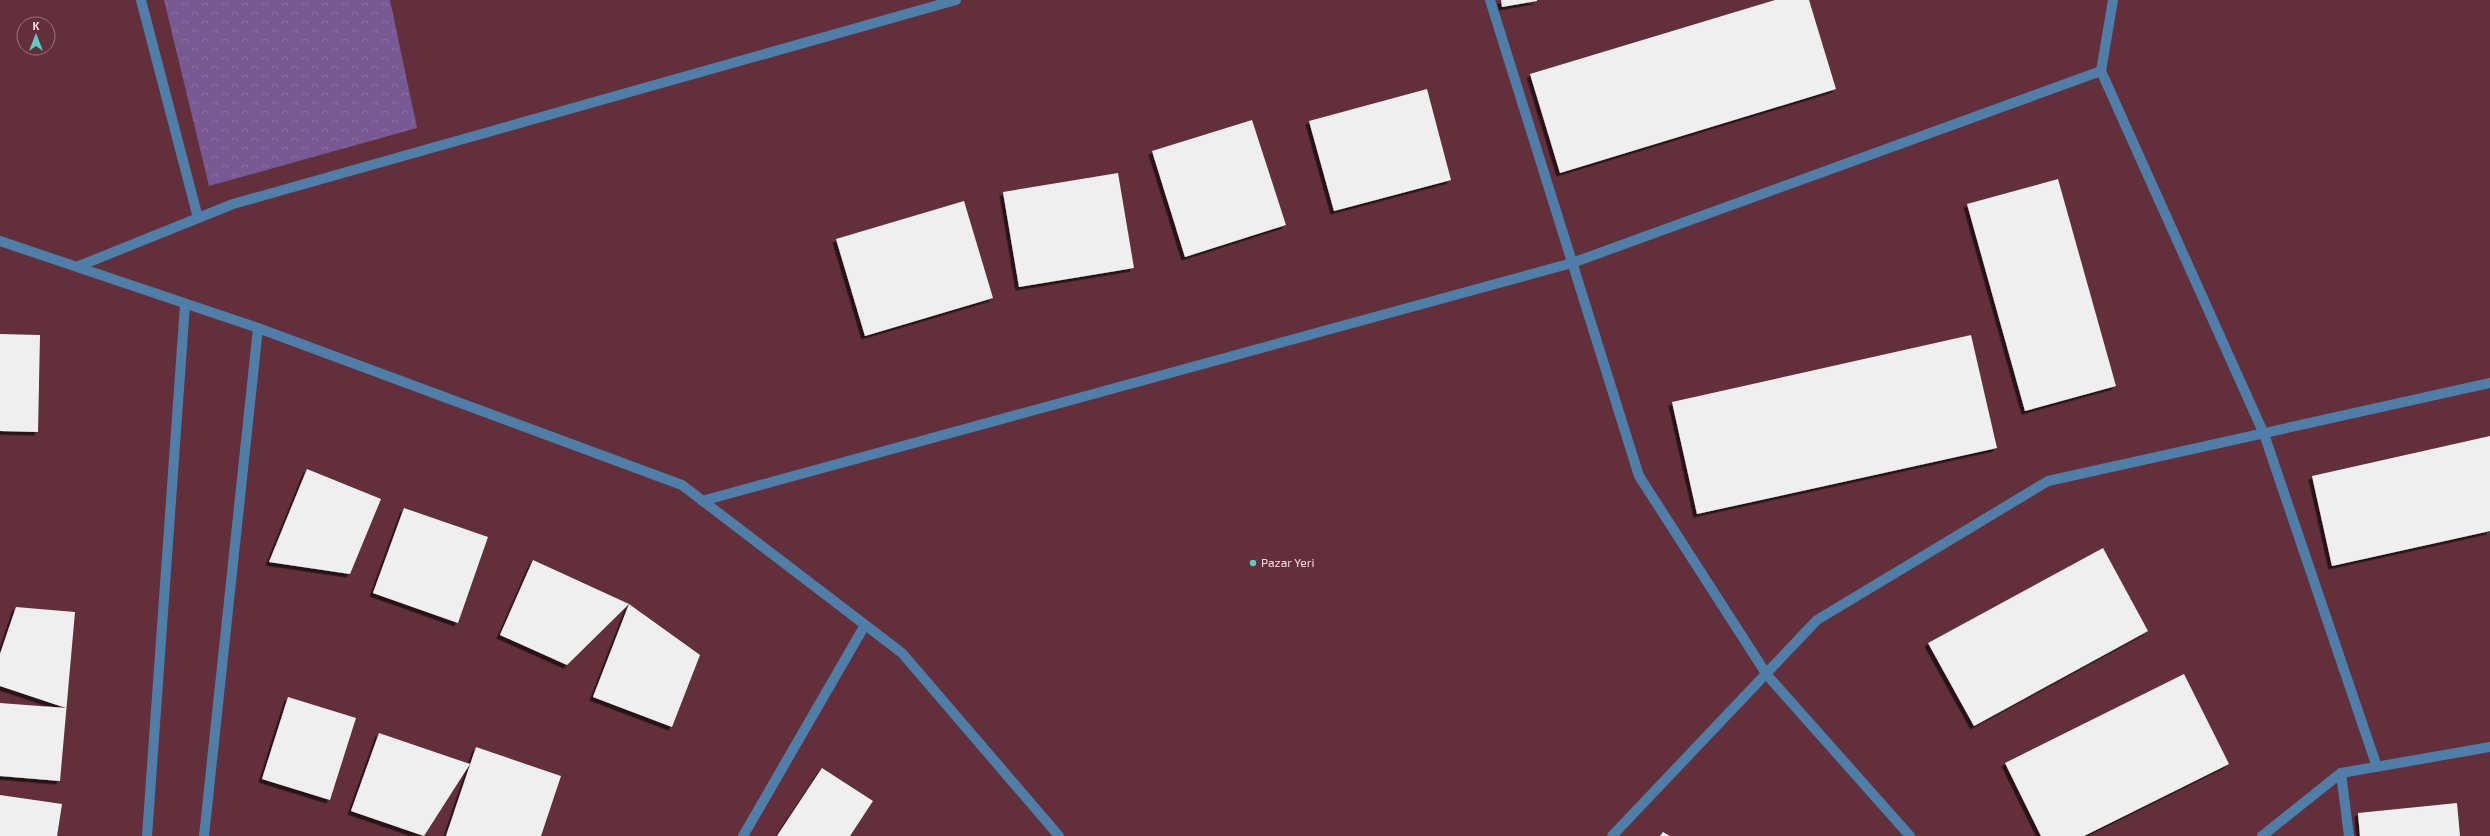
<svg xmlns="http://www.w3.org/2000/svg" width="2490" height="836" viewBox="0 0 2490 836" font-family="'Exo 2',sans-serif">
<style>
.park{fill:url(#park-crowns)}
.building{fill:#efefef;filter:url(#shadow)}
.lines{fill:none;stroke-linecap:round;stroke-linejoin:round}
.minor{stroke:#4f7ea8;stroke-width:10}
.poi-dot{fill:#56cec3;stroke:#622f3a;stroke-width:1.5}
.labels{text-anchor:middle;stroke-width:4;stroke-linejoin:round;paint-order:stroke}
.poi-label{font-size:12px;fill:#fbdbe0;stroke:#622f3a;text-anchor:start}
</style>
<defs>
<pattern id="park-crowns" width="20" height="18" patternUnits="userSpaceOnUse"><rect width="20" height="18" fill="#775993"/><path d="M2 6a3 3 0 1 1 6 0M12 15a3 3 0 1 1 6 0" fill="none" stroke="#8b70a2"/></pattern>
<filter id="shadow"><feDropShadow dx="-3.5" dy="3.5" stdDeviation="0" flood-color="#0009"/></filter>
</defs>
<rect width="100%" height="100%" fill="#622f3a"/>
<!-- park -->
<path class="park" d="M164,0H390L417,128L209,186Z"/>
<!-- building -->
<g class="building">
<path d="M1501,0H1537V1L1502,7Z"/>
<path d="M1775,0H1809L1836,89L1560,173L1530,74Z"/>
<path d="M1427,89L1451,180L1334,211L1309,121Z"/>
<path d="M1252,120L1286,225L1185,257L1152,151Z"/>
<path d="M1118,173L1134,268L1019,287L1003,192Z"/>
<path d="M2058,179L2116,386L2025,411L1967,204Z"/>
<path d="M964,201L993,298L865,336L836,239Z"/>
<path d="M0,334L40,335L38,432L0,431Z"/>
<path d="M1971,335L1997,448L1697,514L1672,402Z"/>
<path d="M2490,436V531L2332,566L2312,476Z"/>
<path d="M307,469L381,499L350,574L269,562Z"/>
<path d="M404,508L488,537L458,623L373,593Z"/>
<path d="M2103,548L2148,631L1974,726L1928,643Z"/>
<path d="M533,560L629,604L567,665L500,635Z"/>
<path d="M629,604L700,655L672,727L593,697Z"/>
<path d="M16,607L75,612L60,781L0,776V703L66,708L0,686V654Z"/>
<path d="M2184,674L2229,764L2084,836H2041L2005,763Z"/>
<path d="M288,697L356,718L330,800L262,779Z"/>
<path d="M379,733L470,764L424,836L351,811Z"/>
<path d="M476,747L561,776L541,836H446Z"/>
<path d="M822,768L873,801L850,836H777Z"/>
<path d="M0,795L62,804L57,836H0Z"/>
<path d="M2457,803L2460,836H2360L2358,813Z"/>
<path d="M1663,832L1670,836H1660Z"/>
</g>
<g class="lines">
<!-- minor -->
<g class="minor">
<path d="M141,0L198,218"/>
<path d="M1490,0L1639,476L1767,675L1910,836"/>
<path d="M2113,0L2101,71L2264,434L2377,767"/>
<path d="M0,241L258,328L682,485L902,653L1059,836"/>
<path d="M79,266L233,204L956,0"/>
<path d="M702,501L1572,263L2101,71"/>
<path d="M2341,773L2349,836"/>
<path d="M147,836L185,305"/>
<path d="M204,836L258,328"/>
<path d="M743,836L865,625"/>
<path d="M1612,836L1817,620L2048,481L2490,383"/>
<path d="M2262,836L2341,773L2490,747"/>
</g>
</g>
<!-- markers -->
<circle class="poi-dot" cx="1253" cy="563" r="4"/>
<g class="labels">
<!-- poi labels -->
<g class="poi-label">
<text x="1261" y="567">Pazar Yeri</text>
</g>
</g>
<!-- north arrow -->
<g transform="translate(36 36)"><circle r="19" fill="#622f3a" stroke="#9f747c"/>
<path d="M0-3L7 15L0 10L-7 15Z" fill="#56cec3"/>
<text y="-6" font-size="11" font-weight="bold" text-anchor="middle" fill="#fbdbe0">K</text>
</g>
</svg>
